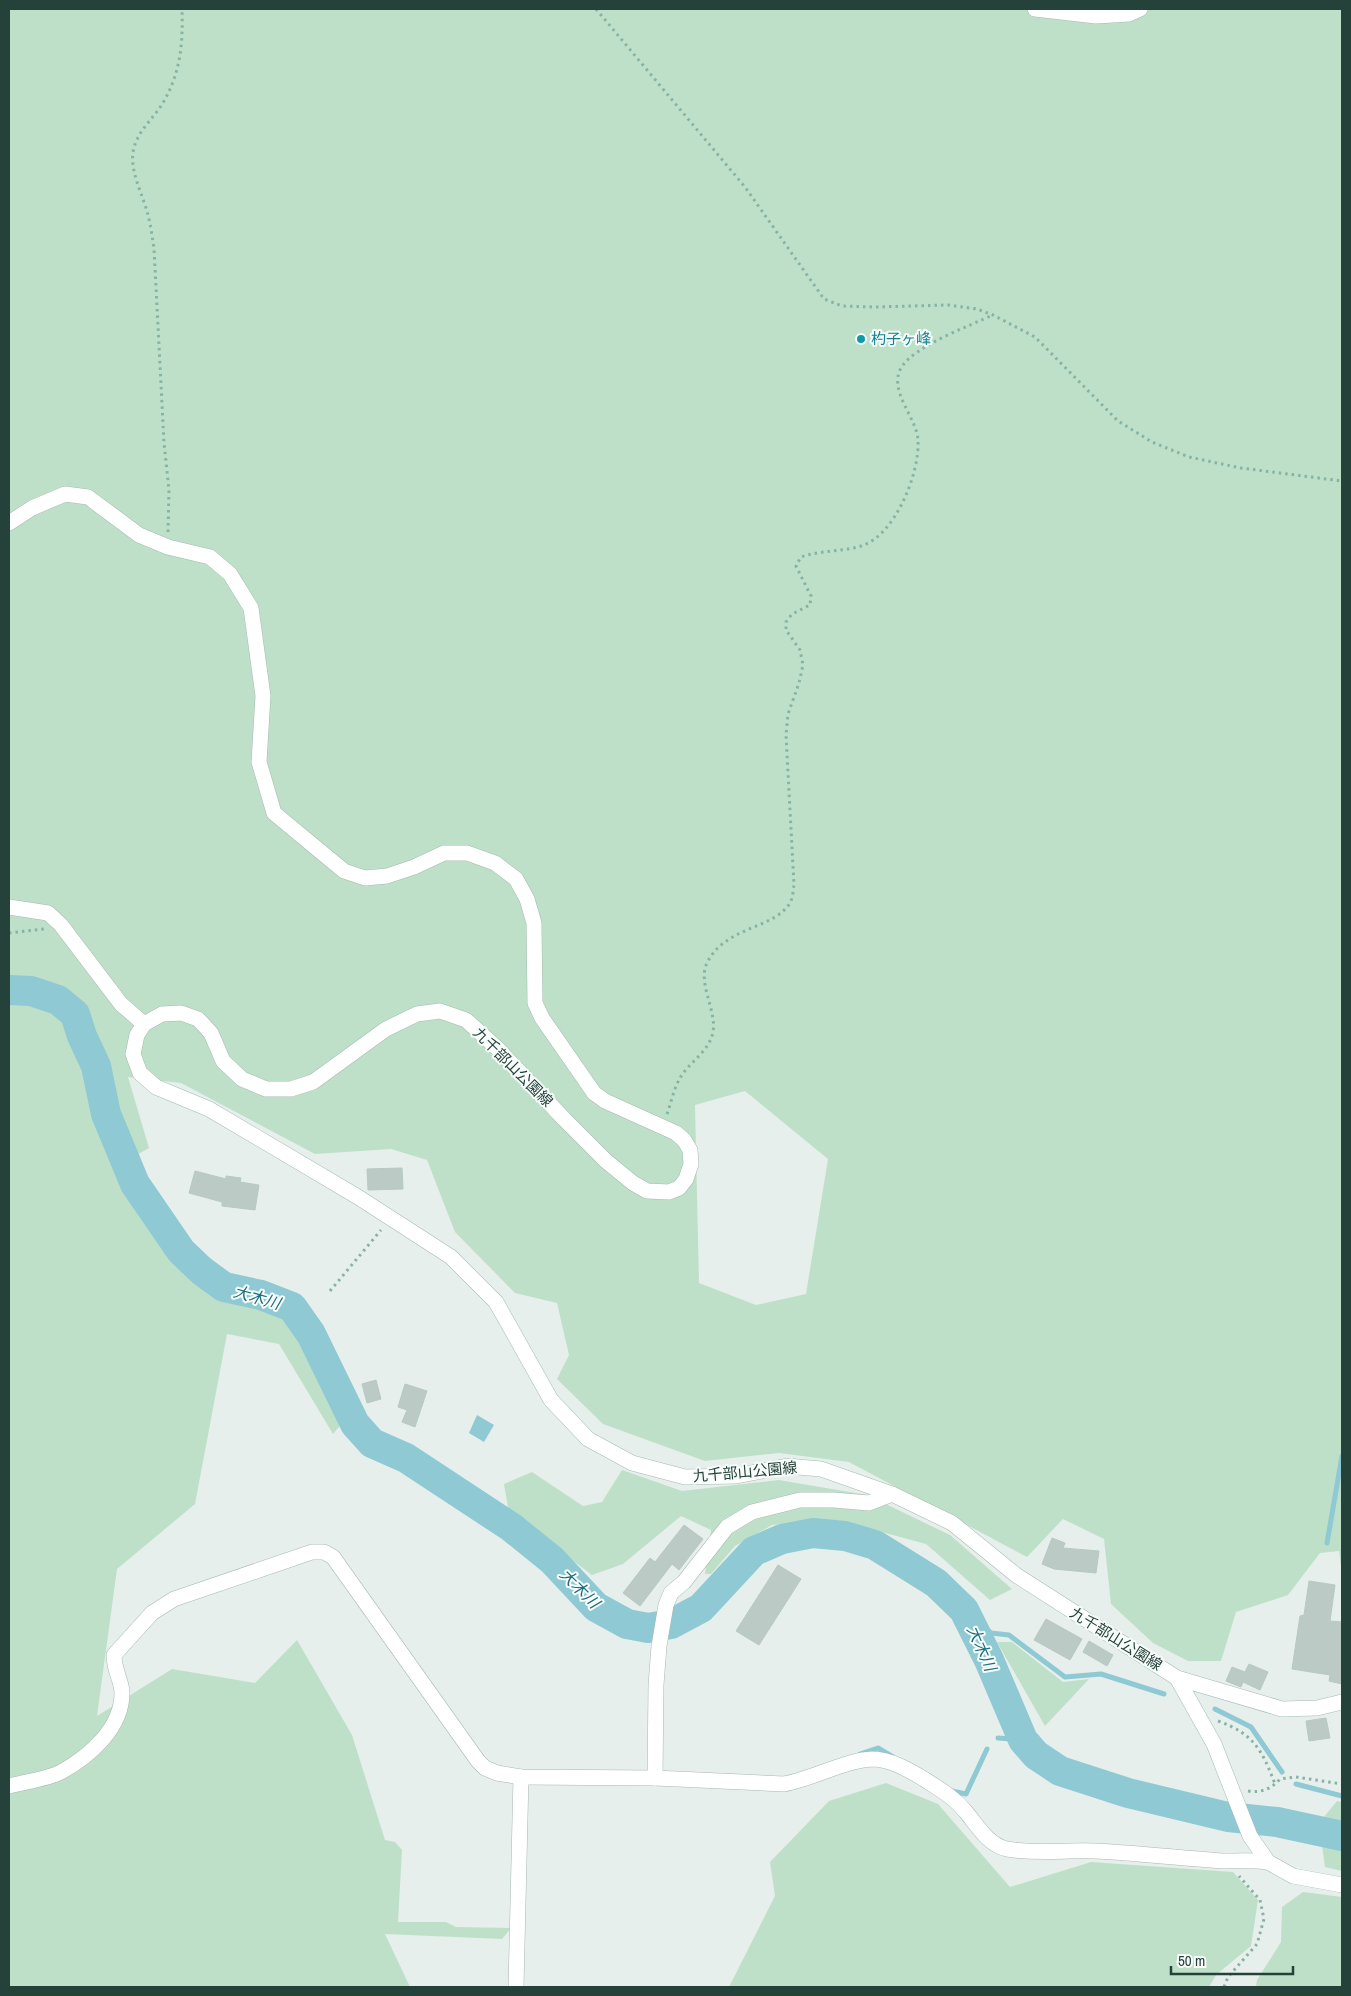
<svg xmlns="http://www.w3.org/2000/svg" width="1351" height="1996" viewBox="0 0 1351 1996" font-family="'Archivo Narrow','Noto Sans JP',sans-serif">
<style>
.green{fill:#bfe0c8;fill-rule:evenodd}
.water{fill:#8ec9d4}
.lines{fill:none;stroke-linecap:round;stroke-linejoin:round}
.stream{stroke:#8ec9d4;stroke-width:5}
.river{stroke:#8ec9d4;stroke-width:30}
.building{fill:#bbcac4;stroke:#b8c9c2}
.street-casing{stroke:#a8b8b2;stroke-width:16}
.secondary-casing{stroke:#a4bbb3;stroke-width:16}
.path{stroke:#86b3a5;stroke-width:3;stroke-dasharray:2.5 4;stroke-linecap:butt}
.street{stroke:#fff;stroke-width:15}
.secondary{stroke:#fff;stroke-width:15}
.culture-dot{fill:#0f9aa8;stroke:#f7fbf9;stroke-width:2}
.labels{text-anchor:middle;stroke-width:4;stroke-linejoin:round;paint-order:stroke}
.culture-label{font-size:15px;fill:#0d838f;stroke:#f7fbf9;text-anchor:start}
.street-label{font-size:15px;fill:#24423a;stroke:#f7fbf9}
.water-label{font-size:16px;font-style:italic;fill:#1c6f80;stroke:#f7fbf9}
</style>
<rect width="100%" height="100%" fill="#e6efeb"/>
<!-- green -->
<g class="green">
<path d="M9,9H1342V1574L1339,1551L1320,1553L1288,1595L1236,1612L1221,1661H1188L1153,1643L1111,1604L1104,1539L1063,1519L1027,1557L849,1462L779,1453L705,1461L603,1424L557,1379L569,1355L557,1303L515,1293L455,1232L427,1160L391,1149L315,1154L181,1083L128,1077L149,1148L121,1164L168,1254L211,1291L289,1316L349,1415L333,1434L279,1344L227,1334L195,1504L117,1569L97,1716L172,1669L255,1683L297,1640L352,1735L385,1840L395,1842L402,1850L398,1922H446L456,1927L511,1928L502,1939L385,1934L410,1987H9ZM745,1091L828,1159L806,1294L756,1305L699,1283L695,1105Z"/>
<path d="M622,1470L682,1491L779,1480L867,1495L950,1535L1012,1589L990,1600L926,1544L837,1520L772,1525L735,1546L711,1574H705L711,1530L681,1516L623,1564L592,1575L509,1513L504,1484L532,1472L583,1506L602,1502Z"/>
<path d="M997,1642H1012L1063,1682L1089,1679L1045,1726Z"/>
<path d="M886,1783L938,1804L1010,1887L1091,1862L1233,1872L1258,1900L1251,1946L1216,1975L1209,1987H729L775,1896L770,1862L829,1801Z"/>
<path d="M1337,1801L1342,1802V1871L1325,1867L1319,1823Z"/>
<path d="M1303,1892L1342,1897V1987H1256L1257,1980L1281,1942L1282,1907Z"/>
</g>
<!-- water -->
<path class="water" d="M477,1415L494,1425L484,1442L469,1433Z"/>
<g class="lines">
<!-- stream -->
<g class="stream">
<path d="M1327,1543L1342,1456"/>
<path d="M964,1610L991,1633L1009,1635L1065,1677L1101,1674L1164,1694"/>
<path d="M1215,1709L1251,1727L1282,1772"/>
<path d="M998,1738L1023,1740"/>
<path d="M860,1754L878,1748L893,1757"/>
<path d="M1296,1784L1342,1796"/>
<path d="M952,1791L966,1794L987,1749"/>
</g>
<!-- river -->
<path class="river" d="M9,990L31,991L58,1000L75,1014L82,1036L96,1066L106,1114L135,1184L181,1251L202,1271L224,1287L261,1295L292,1307L311,1334L355,1424L372,1443L406,1458L511,1527L552,1560L596,1607L627,1624L648,1628L671,1624L701,1608L754,1551L782,1539L813,1533L845,1536L875,1545L936,1583L964,1610L989,1660L1023,1740L1036,1755L1060,1771L1128,1793L1228,1817L1277,1822L1342,1836"/>
</g>
<!-- building -->
<g class="building">
<path d="M402,1168L403,1189L368,1190L367,1169Z"/>
<path d="M195,1171L226,1179V1176L241,1178L240,1182L259,1185L255,1210L222,1206V1202L189,1193Z"/>
<path d="M376,1380L381,1399L367,1403L362,1384Z"/>
<path d="M405,1384L427,1391L415,1427L402,1422L407,1410L398,1407Z"/>
<path d="M684,1525L703,1539L679,1570L672,1564L640,1606L623,1593L650,1558L655,1562Z"/>
<path d="M1052,1538L1065,1543L1063,1548L1099,1551L1096,1573L1054,1569L1042,1564Z"/>
<path d="M778,1565L801,1579L759,1645L736,1631Z"/>
<path d="M1309,1581L1335,1585L1330,1621L1342,1622V1684L1329,1681L1330,1675L1292,1669L1300,1616L1304,1615Z"/>
<path d="M1046,1619L1082,1639L1070,1660L1034,1640Z"/>
<path d="M1089,1641L1113,1655L1107,1666L1083,1652Z"/>
<path d="M1249,1664L1268,1672L1260,1690L1243,1682L1241,1687L1226,1681L1232,1667L1245,1672Z"/>
<path d="M1326,1718L1330,1738L1309,1741L1306,1721Z"/>
</g>
<g class="lines">
<defs>
<g id="street">
<path d="M1035,9L1096,16L1129,14L1140,9"/>
<path d="M9,907L48,913L61,925L121,1004L144,1024"/>
<path d="M655,1778L656,1685L659,1646L666,1605L671,1593L684,1582L727,1527L752,1512L800,1500H834L869,1503L892,1494"/>
<path d="M9,1786C24,1782 48,1779 61,1772C90,1756 122,1728 122,1693C122,1681 114,1671 114,1655L152,1613L174,1599L312,1552H324L333,1557L478,1761L485,1768L497,1773L521,1777L655,1778L784,1784C812,1779 846,1760 872,1759C890,1759 909,1770 924,1779C939,1789 954,1797 966,1812C977,1825 988,1845 1007,1849C1035,1854 1066,1850 1094,1851C1137,1853 1180,1858 1223,1861C1238,1861 1253,1860 1268,1862"/>
<path d="M516,1987L521,1777"/>
</g>
<g id="secondary">
<path d="M9,523L32,508L65,494L88,497L139,535L168,547L210,557L230,574L251,608L263,696L259,762L274,813L344,871L365,878L387,876L414,867L444,853H467L495,863L516,879L527,899L534,923L535,1003L542,1018L594,1093L605,1101L676,1133L684,1140L690,1150L691,1164L686,1179L679,1188L669,1192L647,1191L633,1183L606,1161L564,1119L498,1049L466,1020L440,1011L417,1014L386,1029L313,1082L291,1089H266L242,1079L223,1061L211,1033L198,1019L181,1013L162,1014L144,1024L137,1035L133,1054L140,1073L156,1087L209,1109L358,1197L451,1257L496,1302L551,1400L588,1439L632,1463L685,1477L736,1476L787,1466L821,1469L892,1494L952,1523L1016,1575L1177,1678L1282,1709L1317,1708L1342,1702"/>
<path d="M1177,1678L1214,1744L1250,1836L1268,1862L1293,1876L1342,1885"/>
</g>
</defs>
<!-- street casing -->
<use href="#street" class="street-casing"/>
<!-- secondary casing -->
<use href="#secondary" class="secondary-casing"/>
<!-- path -->
<g class="path">
<path d="M596,9L745,187L824,299L842,306L874,307L948,305L977,309L993,315L1035,337L1118,421L1152,442L1189,457L1241,468L1342,481"/>
<path d="M168,532L169,490L164,443L154,248C152,237 151,226 148,215C143,195 130,172 133,152C137,130 154,119 164,101C181,71 183,42 182,9"/>
<path d="M9,933L44,929"/>
<path d="M667,1114C671,1103 674,1088 680,1078C689,1062 709,1052 713,1032C717,1009 696,982 708,961C727,926 774,929 790,903C793,898 793,890 794,885L786,735L788,714L799,683L803,665L800,650L786,630V622L792,614L810,605L811,596L796,566L801,557C821,550 842,552 861,546C895,536 920,473 918,440C917,418 888,391 901,368C914,346 969,326 993,315"/>
<path d="M330,1291L381,1230"/>
<path d="M1218,1721C1254,1734 1262,1750 1275,1784"/>
<path d="M1248,1791C1262,1793 1271,1789 1280,1779L1296,1777L1342,1784"/>
<path d="M1224,1987L1228,1977L1257,1944L1264,1919L1260,1900L1239,1876"/>
</g>
<!-- street -->
<use href="#street" class="street"/>
<!-- secondary -->
<use href="#secondary" class="secondary"/>
</g>
<!-- markers -->
<circle class="culture-dot" cx="861" cy="339" r="5"/>
<g class="labels">
<!-- culture labels -->
<g class="culture-label">
<text x="871" y="344">杓子ヶ峰</text>
</g>
<!-- street labels -->
<g class="street-label">
<text transform="translate(513 1067) rotate(45)" y="5">九千部山公園線</text>
<text transform="translate(745 1472) rotate(-5)" y="5">九千部山公園線</text>
<text transform="translate(1116 1639) rotate(32)" y="5">九千部山公園線</text>
</g>
<!-- water labels -->
<g class="water-label">
<text transform="translate(257 1297) rotate(16)" y="6">大木川</text>
<text transform="translate(580 1588) rotate(45)" y="6">大木川</text>
<text transform="translate(982 1648) rotate(66)" y="6">大木川</text>
</g>
</g>
<!-- border -->
<rect width="1351" height="1996" fill="none" stroke="#24423a" stroke-width="20"/>
<!-- scale -->
<path d="M1171 1966v8h122v-8" fill="none" stroke="#24423a" stroke-width="2.5"/>
<text x="1178" y="1966" font-size="15" fill="#24423a" stroke="#f7fbf9" stroke-width="4" paint-order="stroke">50 m</text>
</svg>
